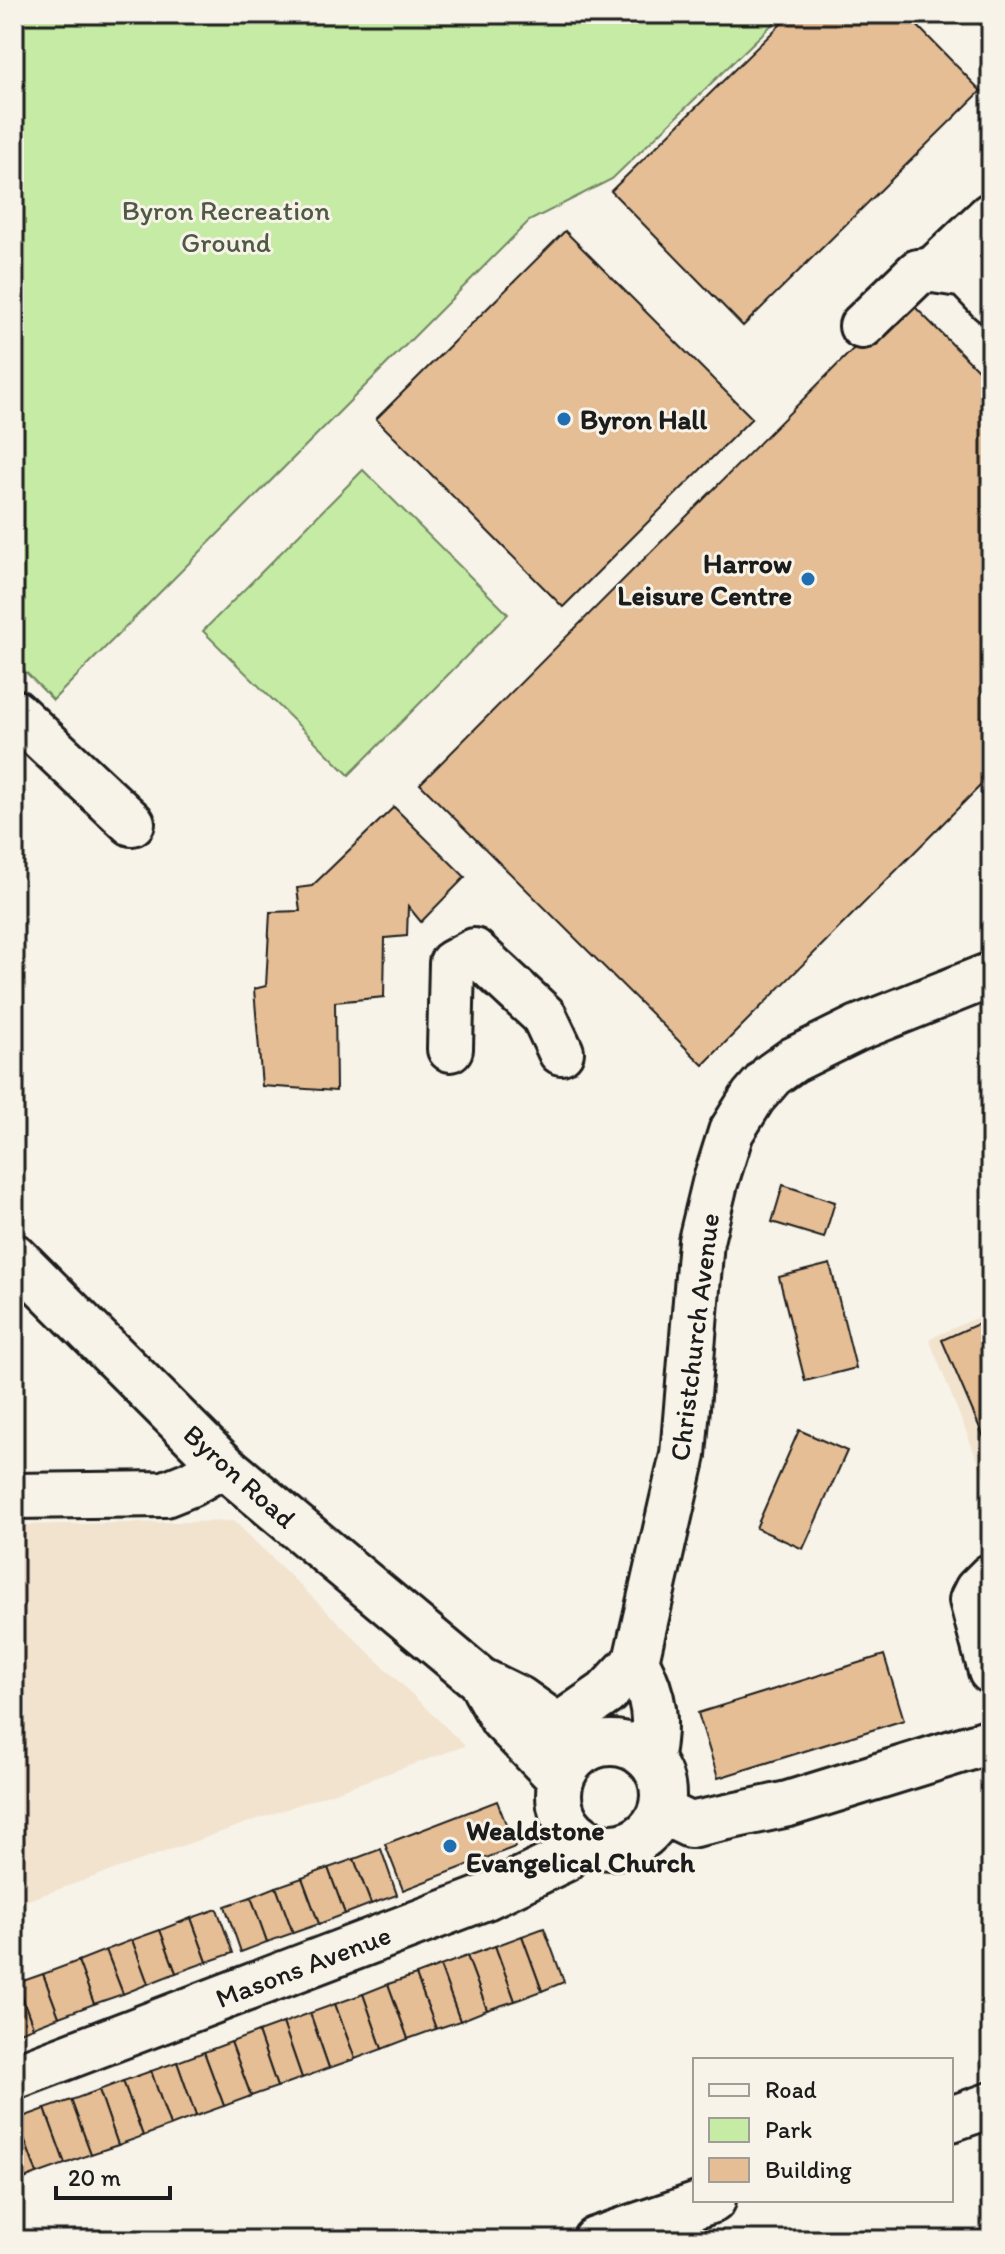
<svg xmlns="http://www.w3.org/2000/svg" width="1005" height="2254" viewBox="0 0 1005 2254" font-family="Itim,sans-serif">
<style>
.built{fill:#f2e3cf}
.green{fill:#c5eba5;stroke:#708460;stroke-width:2}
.building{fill:#e5be95;stroke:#1c1c1c;stroke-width:2}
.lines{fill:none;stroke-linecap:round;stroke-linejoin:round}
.minor-casing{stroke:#1c1c1c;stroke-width:50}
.minor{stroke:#f7f3e8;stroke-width:44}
.poi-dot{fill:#1f6fb2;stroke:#f7f3e8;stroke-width:3}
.labels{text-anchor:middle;stroke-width:6;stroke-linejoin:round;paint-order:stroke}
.park-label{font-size:28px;fill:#4f5a45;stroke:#f7f3e8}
.poi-label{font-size:28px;font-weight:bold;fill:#1c1c1c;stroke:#f7f3e8;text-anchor:start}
.street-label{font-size:28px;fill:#1c1c1c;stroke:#f7f3e8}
</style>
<rect width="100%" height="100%" fill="#f7f3e8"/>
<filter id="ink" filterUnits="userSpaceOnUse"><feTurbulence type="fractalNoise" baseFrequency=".0125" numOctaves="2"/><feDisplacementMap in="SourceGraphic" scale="16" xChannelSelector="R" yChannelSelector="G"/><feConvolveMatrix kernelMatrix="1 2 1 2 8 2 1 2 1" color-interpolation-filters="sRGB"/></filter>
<g filter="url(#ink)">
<!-- built -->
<g class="built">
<path d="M991,1311V1494L929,1339Z"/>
<path d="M234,1521L465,1746L14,1905V1525Z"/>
</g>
<!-- green -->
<g class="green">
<path d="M14,14H783L612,179L529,221L53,700L14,660Z"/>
<path d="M363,470L508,614L349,775L203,631Z"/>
</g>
<!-- building -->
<g class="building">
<path d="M791,14H906L981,91L743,326L611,191Z"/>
<path d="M565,231L752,418L563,607L376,419Z"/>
<path d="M905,297L991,383V775L703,1065L420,784Z"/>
<path d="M394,807L465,877L421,922L408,906L407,936L385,938L384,997L335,1002L336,1091L262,1086L254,989L266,986L270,912L300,911L297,888L312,886Z"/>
<path d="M783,1185L835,1202L824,1238L772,1222Z"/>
<path d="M830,1264L856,1368L805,1381L779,1277Z"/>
<path d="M991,1318V1454L942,1340Z"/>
<path d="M799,1430L847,1451L803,1549L756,1528Z"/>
<path d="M884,1655L904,1720L718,1778L698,1713Z"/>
<path d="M497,1801L515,1847L403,1890L385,1844Z"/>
<path d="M381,1849L397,1895L371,1904L354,1859Z"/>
<path d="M354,1859L371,1904L345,1914L328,1868Z"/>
<path d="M328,1868L345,1914L319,1924L302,1878Z"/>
<path d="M302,1878L319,1924L293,1933L276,1887Z"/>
<path d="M276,1887L293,1933L267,1942L251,1897Z"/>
<path d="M251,1897L267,1942L241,1952L225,1906Z"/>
<path d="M217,1909L233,1953L207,1962L191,1918Z"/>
<path d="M191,1918L207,1962L176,1973L160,1930Z"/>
<path d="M544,1928L564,1982L542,1991L522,1936Z"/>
<path d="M160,1930L176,1973L148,1984L132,1940Z"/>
<path d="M522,1936L542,1991L515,2001L495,1946Z"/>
<path d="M132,1940L148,1984L123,1994L106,1950Z"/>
<path d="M495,1946L515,2001L487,2010L467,1956Z"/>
<path d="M106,1950L123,1994L94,2004L78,1961Z"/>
<path d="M467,1956L487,2010L460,2021L440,1966Z"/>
<path d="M78,1961L94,2004L59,2017L43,1974Z"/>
<path d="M440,1966L460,2021L436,2029L416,1975Z"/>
<path d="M43,1974L59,2017L33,2027L17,1983Z"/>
<path d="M416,1975L436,2029L408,2039L388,1984Z"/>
<path d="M17,1983L33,2027L14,2034V1984Z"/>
<path d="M388,1984L408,2039L382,2049L363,1994Z"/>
<path d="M363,1994L382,2049L355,2059L335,2004Z"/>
<path d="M335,2004L355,2059L329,2068L310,2013Z"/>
<path d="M310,2013L329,2068L302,2078L283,2023Z"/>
<path d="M283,2023L302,2078L277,2087L258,2032Z"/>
<path d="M258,2032L277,2087L251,2096L231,2042Z"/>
<path d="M231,2042L251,2096L224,2106L204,2052Z"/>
<path d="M204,2052L224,2106L196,2116L177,2062Z"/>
<path d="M177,2062L196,2116L170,2126L151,2071Z"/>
<path d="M151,2071L170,2126L143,2136L123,2081Z"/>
<path d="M123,2081L143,2136L118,2145L99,2090Z"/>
<path d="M99,2090L118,2145L91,2154L71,2100Z"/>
<path d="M71,2100L91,2154L65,2164L45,2109Z"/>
<path d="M45,2109L65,2164L37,2174L17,2119Z"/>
<path d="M17,2119L37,2174L14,2183V2120Z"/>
</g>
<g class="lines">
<defs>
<g id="minor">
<path d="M933,270L991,215"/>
<path d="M862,326L918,272L933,270L966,275L991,301"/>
<path d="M14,712L132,823"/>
<path d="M450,1049L452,963L474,951L544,1016L561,1052"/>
<path d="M14,1256L223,1465L480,1680L519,1699L588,1748"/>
<path d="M14,1496L165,1494L190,1484L223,1465"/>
<path d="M991,1576L977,1590L972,1600L991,1671"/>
<path d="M636,1661C655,1697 658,1721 650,1760"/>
<path d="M485,1689L502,1719L561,1780"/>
<path d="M557,1727L606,1693L636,1661L683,1455L701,1241L715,1183L731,1132L753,1097L772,1075L793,1060L858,1028L991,975"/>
<circle cx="611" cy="1795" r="52"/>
<path d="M661,1811L690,1825L788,1804L991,1741"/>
<path d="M14,2077L486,1897L565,1859L582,1838"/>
<path d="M951,2119L991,2105"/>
<path d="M595,2240L713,2200"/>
</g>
</defs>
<!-- minor casing -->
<use href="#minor" class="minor-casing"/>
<!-- minor -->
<use href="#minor" class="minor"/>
</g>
</g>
<!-- markers -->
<g class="poi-dot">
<circle cx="564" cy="419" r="8"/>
<circle cx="808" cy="579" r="8"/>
<circle cx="450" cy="1846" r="8"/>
</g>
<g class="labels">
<!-- park labels -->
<g class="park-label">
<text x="226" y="220">Byron Recreation<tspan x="226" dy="32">Ground</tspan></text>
</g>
<!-- poi labels -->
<g class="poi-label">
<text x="580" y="429">Byron Hall</text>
<text x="792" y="573" text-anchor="end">Harrow<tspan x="792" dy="32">Leisure Centre</tspan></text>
<text x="466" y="1840">Wealdstone<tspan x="466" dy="32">Evangelical Church</tspan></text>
</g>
<!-- street labels -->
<g class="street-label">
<text transform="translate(694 1337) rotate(-83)" y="10">Christchurch Avenue</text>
<text transform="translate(240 1476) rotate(42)" y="10">Byron Road</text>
<text transform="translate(303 1966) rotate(-21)" y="10">Masons Avenue</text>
</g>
</g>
<!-- margin -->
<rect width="1005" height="2254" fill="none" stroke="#f7f3e8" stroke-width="48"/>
<rect x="24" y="24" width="957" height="2206" fill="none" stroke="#1c1c1c" stroke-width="3" filter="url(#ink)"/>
<!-- legend -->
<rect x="693" y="2058" width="260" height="144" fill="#f7f3e8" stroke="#9f9d96" stroke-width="2"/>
<rect x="709" y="2084" width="40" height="12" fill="#f7f3e8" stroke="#9f9d96" stroke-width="2"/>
<text x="765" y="2098" font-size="24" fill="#1c1c1c">Road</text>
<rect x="709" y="2118" width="40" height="24" fill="#c5eba5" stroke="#9f9d96" stroke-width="2"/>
<text x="765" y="2138" font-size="24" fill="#1c1c1c">Park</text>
<rect x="709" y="2158" width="40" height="24" fill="#e5be95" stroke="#9f9d96" stroke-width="2"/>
<text x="765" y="2178" font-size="24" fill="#1c1c1c">Building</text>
<!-- scale -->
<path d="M56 2186v12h114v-12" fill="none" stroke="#1c1c1c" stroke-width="4"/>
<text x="68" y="2186" font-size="24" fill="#1c1c1c" stroke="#f7f3e8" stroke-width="6" paint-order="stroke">20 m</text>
</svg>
